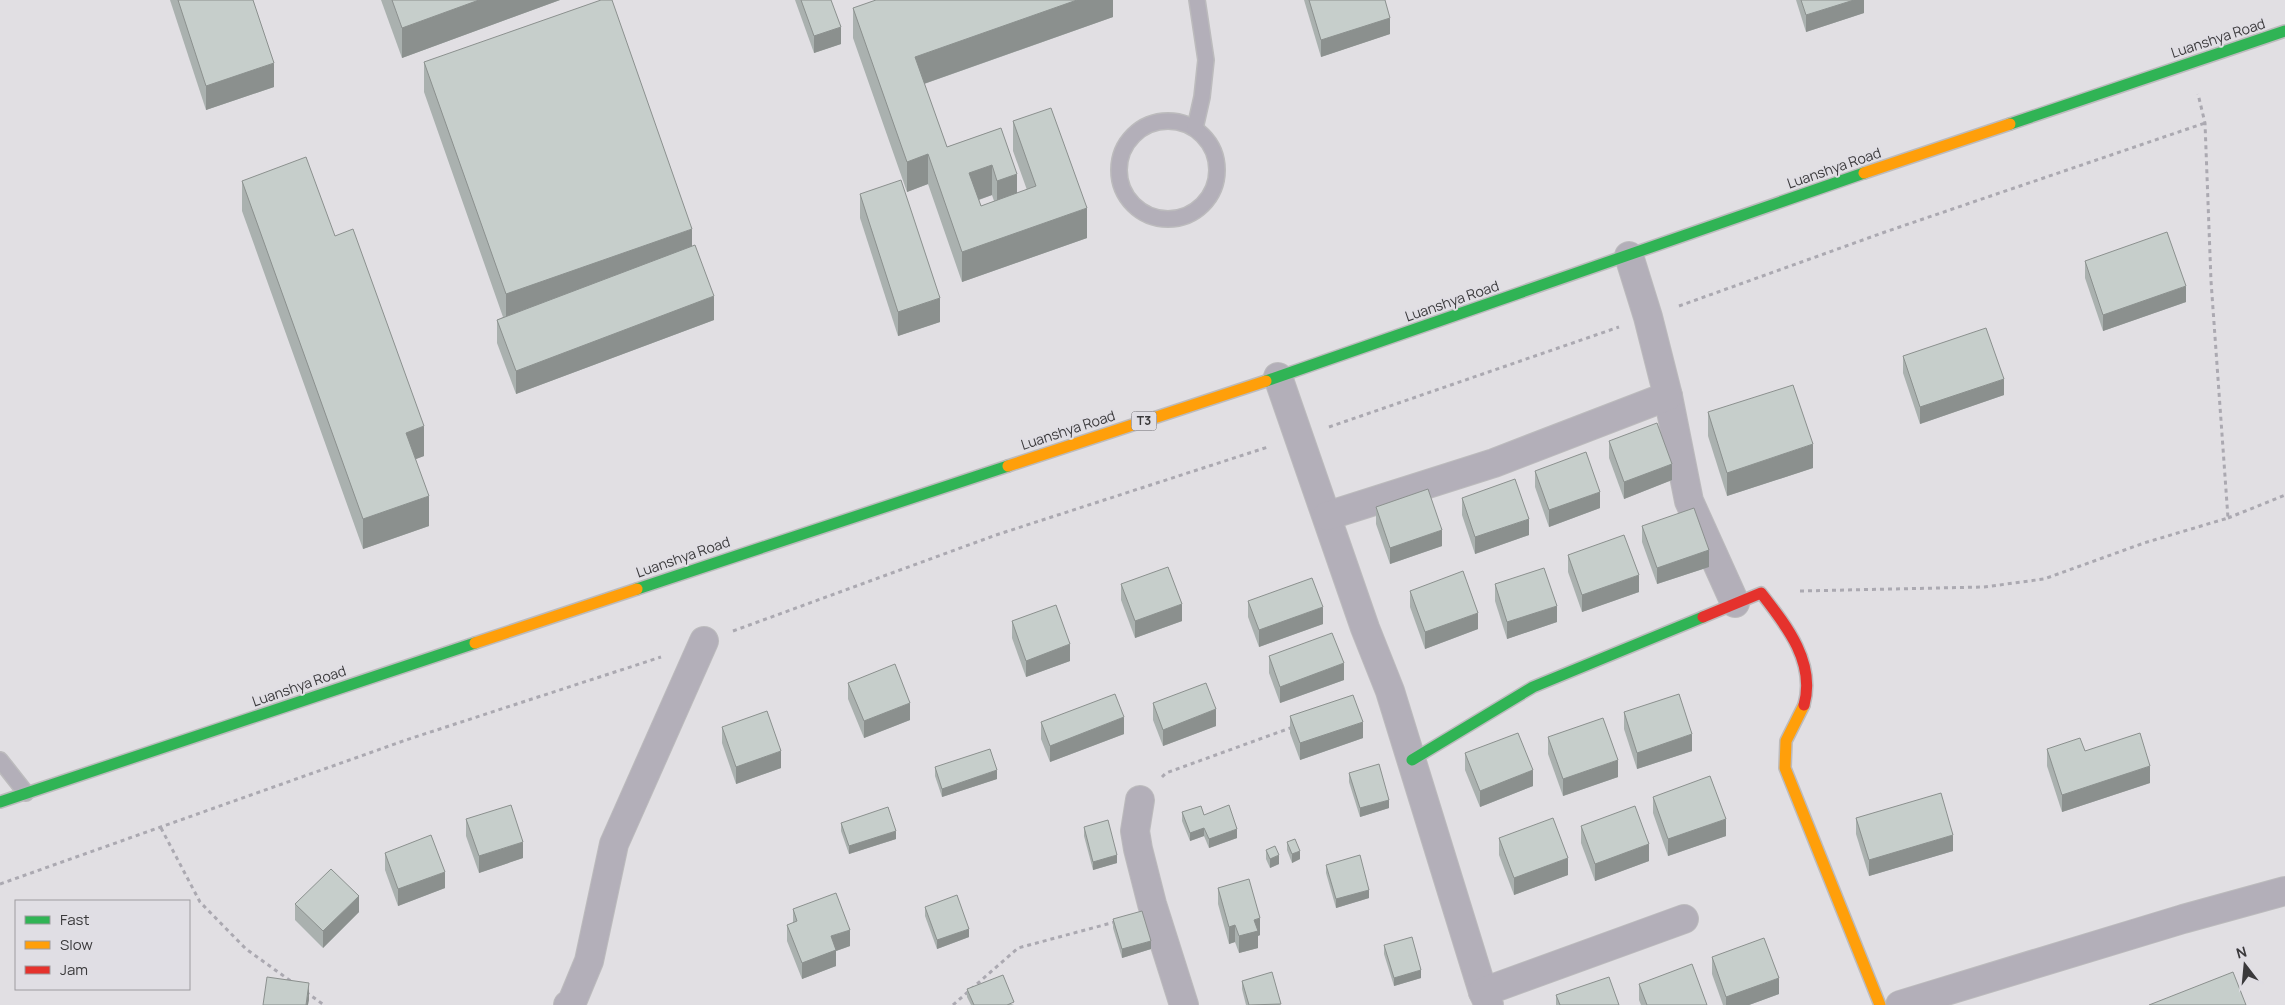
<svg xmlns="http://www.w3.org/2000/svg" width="2285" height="1005" viewBox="0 0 2285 1005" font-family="Manrope,sans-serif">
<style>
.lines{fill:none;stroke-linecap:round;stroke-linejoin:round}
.lane-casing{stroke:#bcbbbd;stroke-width:18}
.street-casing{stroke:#bcbbbd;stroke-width:30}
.fast-casing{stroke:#bcbbbd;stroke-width:14}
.slow-casing{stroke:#bcbbbd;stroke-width:14}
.jam-casing{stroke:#bcbbbd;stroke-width:14}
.path{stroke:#aba9b1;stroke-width:3;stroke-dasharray:4 4;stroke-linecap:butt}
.lane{stroke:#b3afb9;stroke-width:15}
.street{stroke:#b3afb9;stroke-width:28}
.fast{stroke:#30b455;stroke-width:11}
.slow{stroke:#ff9f0a;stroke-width:11}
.jam{stroke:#e5322d;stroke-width:11}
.wall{fill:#aab1af;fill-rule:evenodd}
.shaded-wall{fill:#8b908e}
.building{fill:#c6cecb;stroke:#8b908e}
.labels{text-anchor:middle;stroke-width:4;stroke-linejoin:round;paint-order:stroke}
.shield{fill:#e0dee4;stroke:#6c6a6e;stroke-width:1}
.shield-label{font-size:12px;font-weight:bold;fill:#3a393b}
.street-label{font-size:14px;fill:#3a393b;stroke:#e0dee4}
</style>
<rect width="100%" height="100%" fill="#e1dfe3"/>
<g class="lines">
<defs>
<g id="lane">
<circle cx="1168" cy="170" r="49"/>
<path d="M1195,128L1202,97L1206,60L1197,0"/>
<path d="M0,760L26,793"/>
</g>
<g id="street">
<path d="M1278,377L1365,628L1390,691L1483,992L1489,1005"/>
<path d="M1668,396L1689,501L1735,603"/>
<path d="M1327,516L1494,463L1668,396L1648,317L1629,256"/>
<path d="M1140,800L1135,831L1138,849L1152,904L1184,1005"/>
<path d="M1483,992L1684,919"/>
<path d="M568,1005L572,1002L589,961L614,844L704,641"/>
<path d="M1900,1005L2183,919L2285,891"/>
</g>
<g id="fast">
<path d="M2010,124L2285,31"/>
<path d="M1266,381L1864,173"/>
<path d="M637,589L1008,466"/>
<path d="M1412,760L1533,687L1703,617"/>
<path d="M0,802L475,643"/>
</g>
<g id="slow">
<path d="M1864,173L2010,124"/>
<path d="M1008,466L1266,381"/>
<path d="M475,643L637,589"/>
<path d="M1804,705L1786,741L1785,768L1880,1005"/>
</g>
<path id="jam" d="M1703,617L1761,593C1786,625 1816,662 1804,705"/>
</defs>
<!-- lane casing -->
<use href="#lane" class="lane-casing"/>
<!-- street casing -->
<use href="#street" class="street-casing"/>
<!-- fast casing -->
<use href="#fast" class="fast-casing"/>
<!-- slow casing -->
<use href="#slow" class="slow-casing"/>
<!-- jam casing -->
<use href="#jam" class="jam-casing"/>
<!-- path -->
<g class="path">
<path d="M1679,306L1885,232L2205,123"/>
<path d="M1329,427L1619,327"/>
<path d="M2228,518L2285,495"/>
<path d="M1800,591L1984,587L2044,579L2144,543L2228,518L2211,281L2205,123L2198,94"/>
<path d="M733,631L996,535L1268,447"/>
<path d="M1162,777L1166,773L1293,727"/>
<path d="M161,828L200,902L246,949L292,982"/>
<path d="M0,884L406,740L661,657"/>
<path d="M306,992L324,1005"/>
<path d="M953,1005L1018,948L1115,922"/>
</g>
<!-- lane -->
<use href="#lane" class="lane"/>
<!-- street -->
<use href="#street" class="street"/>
<!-- fast -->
<use href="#fast" class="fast"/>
<!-- slow -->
<use href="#slow" class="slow"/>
<!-- jam -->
<use href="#jam" class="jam"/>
</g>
<!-- wall -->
<g class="wall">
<path d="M170,0H253L274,87L206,110Z"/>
<path d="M381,0H560L402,58Z"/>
<path d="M795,0H831L841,44L814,53Z"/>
<path d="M1113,0V17L924,84L947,147L1001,128L1017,193L1027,190L1013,151V121L1087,238L962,282L928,184L907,192L853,38V8ZM992,195L994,201L981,206L979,200Z"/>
<path d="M1304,0H1385L1390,34L1321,57Z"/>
<path d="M1796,0H1864V13L1806,32Z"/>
<path d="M424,62L692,246L714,320L516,394L497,343V320L503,317L424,92Z"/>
<path d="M242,181L335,236L424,456L415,459L429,526L363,549L242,211Z"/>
<path d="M860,194L940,322L898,336L860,218Z"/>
<path d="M2085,261L2186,302L2103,331L2085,278Z"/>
<path d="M1903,356L2004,395L1920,424L1903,373Z"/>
<path d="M1708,412L1813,468L1727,496L1708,436Z"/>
<path d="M1609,441L1672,480L1624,499L1609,458Z"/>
<path d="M1535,471L1600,508L1549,527L1535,487Z"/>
<path d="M1462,498L1529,535L1475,554L1462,515Z"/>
<path d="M1376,507L1442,546L1390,564L1376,524Z"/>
<path d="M1642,526L1709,567L1657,584L1642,542Z"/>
<path d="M1568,555L1639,592L1582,612L1568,572Z"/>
<path d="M1121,584L1182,621L1135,638L1121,600Z"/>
<path d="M1495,584L1557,622L1507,639L1495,601Z"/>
<path d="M1410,591L1478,629L1425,649L1410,607Z"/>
<path d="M1248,601L1323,624L1259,647L1248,617Z"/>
<path d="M1012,621L1070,661L1026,677L1012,638Z"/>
<path d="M1269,656L1344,680L1280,703L1269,673Z"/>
<path d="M848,683L910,720L864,738L848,699Z"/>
<path d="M1153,703L1216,726L1163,746L1153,720Z"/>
<path d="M1624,712L1692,751L1637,769L1624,729Z"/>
<path d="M1290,716L1363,738L1300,760L1290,733Z"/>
<path d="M1041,722L1124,734L1050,762L1041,739Z"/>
<path d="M722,727L781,768L736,784L722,743Z"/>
<path d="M1548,737L1618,777L1563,796L1548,754Z"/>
<path d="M2047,749L2085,751L2150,783L2062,812L2047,766Z"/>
<path d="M1465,753L1533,786L1480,807L1465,770Z"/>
<path d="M935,767L997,779L942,797L935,776Z"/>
<path d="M1349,773L1389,808L1360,817L1349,782Z"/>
<path d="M1653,797L1726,836L1668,856L1653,813Z"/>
<path d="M1182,812L1204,815L1237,838L1209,848L1204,836L1190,841L1182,821Z"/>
<path d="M1856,818L1953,851L1869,876L1856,834Z"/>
<path d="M466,819L523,858L479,873L466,836Z"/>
<path d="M841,823L896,839L849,854L841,831Z"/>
<path d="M1581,826L1649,861L1595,881L1581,843Z"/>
<path d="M1084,827L1117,863L1093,870L1084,836Z"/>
<path d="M1499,838L1568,875L1514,895L1499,855Z"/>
<path d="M1287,842L1300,859L1292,863L1287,850Z"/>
<path d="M1266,850L1279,864L1270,868L1266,859Z"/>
<path d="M385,853L445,888L398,906L385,870Z"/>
<path d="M1326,865L1369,898L1336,908L1326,873Z"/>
<path d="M1218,888L1260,935L1258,936V948L1239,953L1235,942L1229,944L1218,904Z"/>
<path d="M295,904L359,912L323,948L295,920Z"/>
<path d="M925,907L969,937L937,949L925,916Z"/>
<path d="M793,909L850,946L836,951V966L802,979L787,941V925L793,923Z"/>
<path d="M1113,919L1151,949L1122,958L1113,928Z"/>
<path d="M1384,945L1421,978L1394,986L1384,954Z"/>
<path d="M1712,957L1779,994L1749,1005H1723L1712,974Z"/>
<path d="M1242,981L1281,1005H1246L1242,989Z"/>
<path d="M1639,984L1707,1005H1641L1639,1000Z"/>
<path d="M967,989L1014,1005H971L967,997Z"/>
<path d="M1556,995L1619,1005H1556Z"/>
</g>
<!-- shaded-wall -->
<g class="shaded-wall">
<path d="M479,0H560L402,58V28Z"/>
<path d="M1077,0H1113V17L915,87V57Z"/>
<path d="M1854,0H1864V13L1806,32V15Z"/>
<path d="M1390,18V34L1321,57V40Z"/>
<path d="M841,27V44L814,53V36Z"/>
<path d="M274,63V87L206,110V86Z"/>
<path d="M928,154V184L907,192V162Z"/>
<path d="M992,165V195L969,203V173Z"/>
<path d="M1017,174V204L997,211V181Z"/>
<path d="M1087,208V238L962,282V252Z"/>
<path d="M692,229V259L506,324V294Z"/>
<path d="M2186,286V302L2103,331V315Z"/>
<path d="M714,296V320L516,394V371Z"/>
<path d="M940,298V322L898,336V312Z"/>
<path d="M2004,379V395L1920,424V407Z"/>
<path d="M424,426V456L406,463V433Z"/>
<path d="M1813,444V468L1727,496V473Z"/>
<path d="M1672,464V480L1624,499V482Z"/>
<path d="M1600,492V508L1549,527V510Z"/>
<path d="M429,496V526L363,549V519Z"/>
<path d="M1529,519V535L1475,554V537Z"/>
<path d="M1442,530V546L1390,564V548Z"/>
<path d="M1709,550V567L1657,584V568Z"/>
<path d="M1639,575V592L1582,612V595Z"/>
<path d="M1182,604V621L1135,638V621Z"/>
<path d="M1557,606V622L1507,639V622Z"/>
<path d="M1323,607V624L1259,647V630Z"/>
<path d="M1478,613V629L1425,649V632Z"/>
<path d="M1070,644V661L1026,677V661Z"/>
<path d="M1344,663V680L1280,703V687Z"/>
<path d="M910,703V720L864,738V721Z"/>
<path d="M1216,709V726L1163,746V730Z"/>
<path d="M1124,717V734L1050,762V746Z"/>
<path d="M1363,722V738L1300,760V743Z"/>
<path d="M1692,734V751L1637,769V753Z"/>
<path d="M781,751V768L736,784V767Z"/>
<path d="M1618,760V777L1563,796V779Z"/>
<path d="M2150,766V783L2062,812V795Z"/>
<path d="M997,770V779L942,797V789Z"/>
<path d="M1533,770V786L1480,807V791Z"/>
<path d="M1389,800V808L1360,817V808Z"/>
<path d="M1726,819V836L1668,856V839Z"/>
<path d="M1204,828V836L1190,841V833Z"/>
<path d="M1237,829V838L1209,848V839Z"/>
<path d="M896,831V839L849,854V846Z"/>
<path d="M1953,835V851L1869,876V860Z"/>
<path d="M523,842V858L479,873V856Z"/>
<path d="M1649,844V861L1595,881V864Z"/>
<path d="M1300,851V859L1292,863V854Z"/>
<path d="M1117,855V863L1093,870V862Z"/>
<path d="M1279,855V864L1270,868V859Z"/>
<path d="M1568,858V875L1514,895V878Z"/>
<path d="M445,872V888L398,906V889Z"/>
<path d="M1369,890V898L1336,908V899Z"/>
<path d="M359,896V912L323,948V931Z"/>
<path d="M1260,918V935L1258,936V948L1239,953V936L1254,920Z"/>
<path d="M1235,925V942L1229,944V927Z"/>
<path d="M969,929V937L937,949V940Z"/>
<path d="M850,930V946L836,951V966L802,979V963L831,936Z"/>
<path d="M1151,941V949L1122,958V949Z"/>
<path d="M1421,970V978L1394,986V978Z"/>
<path d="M1779,978V994L1749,1005H1726V997Z"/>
<path d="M309,983V1000L308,1005H306Z"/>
</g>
<!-- building -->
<g class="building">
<path d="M178,0H253L274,63L206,86Z"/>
<path d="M392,0H479L402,28Z"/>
<path d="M601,0H612L692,229L506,294L424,62Z"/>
<path d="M801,0H831L841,27L814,36Z"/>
<path d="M876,0H1077L915,57L947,147L1001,128L1017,174L997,181L992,165L969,173L981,206L1036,186L1013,121L1051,108L1087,208L962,252L928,154L907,162L853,8Z"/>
<path d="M1309,0H1385L1390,18L1321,40Z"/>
<path d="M1801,0H1854L1806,15Z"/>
<path d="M306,157L335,236L353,229L424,426L406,433L429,496L363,519L242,181Z"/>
<path d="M901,180L940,298L898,312L860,194Z"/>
<path d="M2167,232L2186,286L2103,315L2085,261Z"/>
<path d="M695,245L714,296L516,371L497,320Z"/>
<path d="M1986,328L2004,379L1920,407L1903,356Z"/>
<path d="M1793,385L1813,444L1727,473L1708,412Z"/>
<path d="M1657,423L1672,464L1624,482L1609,441Z"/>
<path d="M1586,452L1600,492L1549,510L1535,471Z"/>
<path d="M1515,479L1529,519L1475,537L1462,498Z"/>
<path d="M1428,489L1442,530L1390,548L1376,507Z"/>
<path d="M1694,508L1709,550L1657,568L1642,526Z"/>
<path d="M1624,535L1639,575L1582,595L1568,555Z"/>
<path d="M1168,567L1182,604L1135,621L1121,584Z"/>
<path d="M1544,568L1557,606L1507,622L1495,584Z"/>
<path d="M1463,571L1478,613L1425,632L1410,591Z"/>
<path d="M1312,578L1323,607L1259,630L1248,601Z"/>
<path d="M1056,605L1070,644L1026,661L1012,621Z"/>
<path d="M1332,633L1344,663L1280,687L1269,656Z"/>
<path d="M895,664L910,703L864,721L848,683Z"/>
<path d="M1206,683L1216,709L1163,730L1153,703Z"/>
<path d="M1115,694L1124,717L1050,746L1041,722Z"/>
<path d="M1679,694L1692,734L1637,753L1624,712Z"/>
<path d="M1353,695L1363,722L1300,743L1290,716Z"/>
<path d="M767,711L781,751L736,767L722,727Z"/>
<path d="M1603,718L1618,760L1563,779L1548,737Z"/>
<path d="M1518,733L1533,770L1480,791L1465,753Z"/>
<path d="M2140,733L2150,766L2062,795L2047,749L2080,738L2085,751Z"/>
<path d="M990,749L997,770L942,789L935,767Z"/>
<path d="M1379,764L1389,800L1360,808L1349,773Z"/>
<path d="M1710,776L1726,819L1668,839L1653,797Z"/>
<path d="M1941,793L1953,835L1869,860L1856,818Z"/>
<path d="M511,805L523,842L479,856L466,819Z"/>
<path d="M1229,805L1237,829L1209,839L1204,828L1190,833L1182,812L1201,806L1204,815Z"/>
<path d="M1635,806L1649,844L1595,864L1581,826Z"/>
<path d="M888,807L896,831L849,846L841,823Z"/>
<path d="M1553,818L1568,858L1514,878L1499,838Z"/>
<path d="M1108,820L1117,855L1093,862L1084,827Z"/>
<path d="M431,835L445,872L398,889L385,853Z"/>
<path d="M1295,839L1300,851L1292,854L1287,842Z"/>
<path d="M1275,846L1279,855L1270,859L1266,850Z"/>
<path d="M1360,855L1369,890L1336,899L1326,865Z"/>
<path d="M331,869L359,896L323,931L295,904Z"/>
<path d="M1249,879L1260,918L1254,920L1258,931L1239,936L1235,925L1229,927L1218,888Z"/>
<path d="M836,893L850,930L831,936L836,950L802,963L787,925L797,921L793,909Z"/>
<path d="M957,895L969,929L937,940L925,907Z"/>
<path d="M1142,911L1151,941L1122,949L1113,919Z"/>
<path d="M1412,937L1421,970L1394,978L1384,945Z"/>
<path d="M1764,938L1779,978L1726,997L1712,957Z"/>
<path d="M1692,964L1707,1005H1647L1639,984Z"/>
<path d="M1272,972L1281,1004L1249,1005L1242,981Z"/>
<path d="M2233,972L2246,1005H2149Z"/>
<path d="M1003,975L1014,1002L1007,1005H974L967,989Z"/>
<path d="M267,977L309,983L306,1005H263Z"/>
<path d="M1609,977L1619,1005H1560L1556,995Z"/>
</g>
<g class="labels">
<!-- shield labels -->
<rect class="shield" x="1131.5" y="411.5" width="25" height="19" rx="4"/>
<g class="shield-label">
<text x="1144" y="425">T3</text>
</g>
<!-- street labels -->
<g class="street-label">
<text transform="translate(2218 38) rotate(-18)" y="5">Luanshya Road</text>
<text transform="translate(1834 168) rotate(-19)" y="5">Luanshya Road</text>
<text transform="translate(1452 301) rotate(-19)" y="5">Luanshya Road</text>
<text transform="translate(1068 430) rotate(-18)" y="5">Luanshya Road</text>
<text transform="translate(683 557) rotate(-19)" y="5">Luanshya Road</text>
<text transform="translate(299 686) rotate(-19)" y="5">Luanshya Road</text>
</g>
</g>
<!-- legend -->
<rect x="15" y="900" width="175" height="90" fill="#e0dee4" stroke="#9e9ca0"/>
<rect x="25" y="916" width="25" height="8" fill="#30b455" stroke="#9e9ca0"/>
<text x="60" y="925" font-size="15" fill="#3a393b">Fast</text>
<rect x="25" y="941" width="25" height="8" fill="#ff9f0a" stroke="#9e9ca0"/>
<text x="60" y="950" font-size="15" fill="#3a393b">Slow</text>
<rect x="25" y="966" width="25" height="8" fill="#e5322d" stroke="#9e9ca0"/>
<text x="60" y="975" font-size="15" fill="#3a393b">Jam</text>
<!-- north arrow -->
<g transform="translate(2245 965) rotate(344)" stroke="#e0dee4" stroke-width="4" paint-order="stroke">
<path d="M0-4L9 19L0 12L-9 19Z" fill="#3a393b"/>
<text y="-8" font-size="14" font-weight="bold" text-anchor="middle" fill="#3a393b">N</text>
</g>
</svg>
